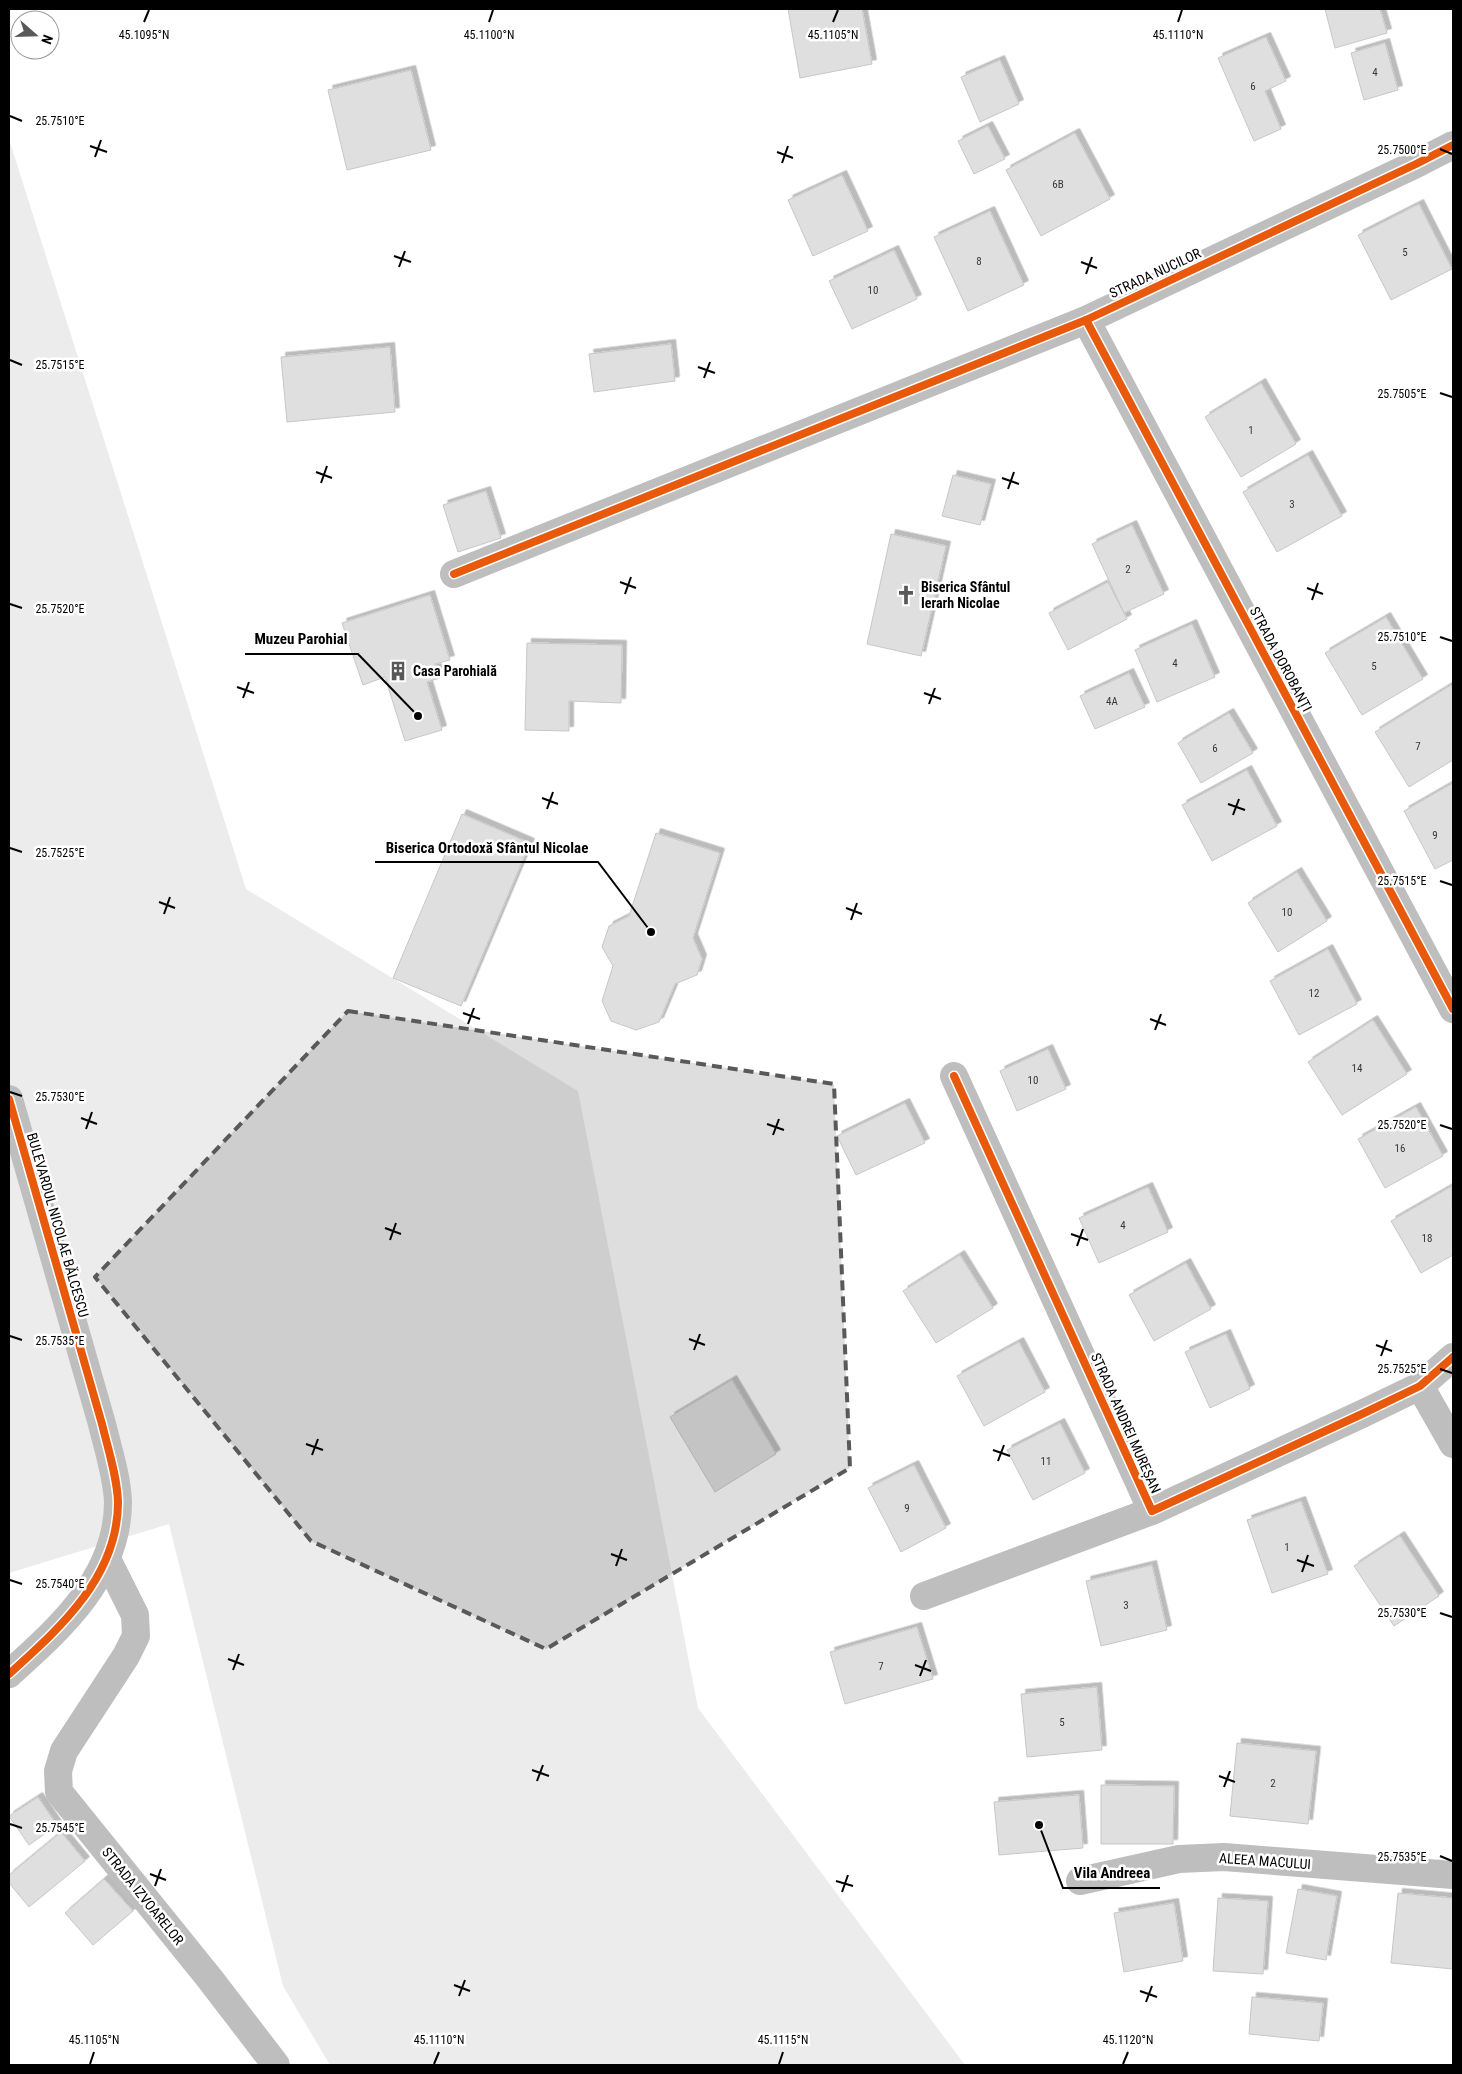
<svg xmlns="http://www.w3.org/2000/svg" width="1462" height="2074" viewBox="0 0 1462 2074" font-family="'Roboto Condensed',sans-serif">
<style>
.green{fill:#ececec}
.building{fill:#dfdfdf;stroke:#c7c7c7;filter:url(#shadow)}
.lines{fill:none;stroke-linecap:round;stroke-linejoin:round}
.minor{stroke:#bebebe;stroke-width:28}
.cycleway-casing{stroke:#fff;stroke-width:11}
.cycleway{stroke:#e8590c;stroke-width:8}
.marked{fill:#595959;fill-opacity:0.2;stroke:#595959;stroke-width:4;stroke-dasharray:10 6;stroke-linejoin:round}
.ticks{fill:none;stroke:#000;stroke-width:2}
.labels{text-anchor:middle;stroke-width:5;stroke-linejoin:round;paint-order:stroke}
.number-label{font-size:11px;fill:#383838}
.street-label{font-size:14px;fill:#000;stroke:#fff}
.poi-label{font-size:14px;font-weight:bold;fill:#000;stroke:#fff;text-anchor:start}
.ticks-label{font-size:12px;text-anchor:middle;fill:#000;stroke:#fff;stroke-width:5;stroke-linejoin:round;paint-order:stroke}
.leader{fill:none;stroke:#000;stroke-width:2}
.callout-dot{fill:#000;stroke:#fff;stroke-width:2}
.callout-label{font-size:15px;text-anchor:middle;font-weight:bold;fill:#000;stroke:#fff;stroke-width:5;stroke-linejoin:round;paint-order:stroke}
</style>
<defs>
<filter id="shadow"><feDropShadow dx="4.5" dy="-4.5" stdDeviation="0" flood-color="#0004"/></filter>
</defs>
<rect width="100%" height="100%" fill="#fff"/>
<!-- green -->
<path class="green" d="M9,139L246,889L578,1091L698,1708L965,2065H330L283,1986L169,1524L9,1573Z"/>
<!-- building -->
<g class="building">
<path d="M788,9H862L872,64L800,78Z"/>
<path d="M1325,9H1380L1387,33L1335,48Z"/>
<path d="M1266,37L1286,81L1265,91L1281,129L1254,141L1218,58Z"/>
<path d="M1385,43L1398,90L1364,100L1351,53Z"/>
<path d="M1000,60L1019,104L980,122L961,77Z"/>
<path d="M411,70L431,150L347,170L328,90Z"/>
<path d="M988,126L1005,159L974,174L958,141Z"/>
<path d="M1075,133L1110,199L1041,236L1006,170Z"/>
<path d="M842,175L868,231L813,256L788,200Z"/>
<path d="M1419,204L1452,269L1391,300L1358,235Z"/>
<path d="M990,211L1024,285L968,311L934,237Z"/>
<path d="M894,250L917,299L852,329L829,281Z"/>
<path d="M671,344L675,381L594,392L589,354Z"/>
<path d="M390,347L395,412L287,422L281,357Z"/>
<path d="M1261,383L1296,444L1241,477L1205,417Z"/>
<path d="M1308,455L1342,516L1277,552L1243,492Z"/>
<path d="M953,475L991,484L980,525L942,516Z"/>
<path d="M486,491L501,538L458,552L443,505Z"/>
<path d="M1132,525L1164,594L1124,613L1092,544Z"/>
<path d="M891,534L946,546L921,656L867,644Z"/>
<path d="M1108,582L1127,619L1068,650L1049,613Z"/>
<path d="M430,595L450,660L435,664L440,678L427,682L442,730L405,741L385,677L363,685L342,623Z"/>
<path d="M1386,617L1423,679L1362,715L1325,653Z"/>
<path d="M1192,624L1215,677L1157,702L1135,650Z"/>
<path d="M527,643L622,645L621,703L569,701V731L525,730Z"/>
<path d="M1129,673L1145,707L1095,729L1080,696Z"/>
<path d="M1451,685L1453,689V760L1409,787L1375,732Z"/>
<path d="M1229,713L1253,753L1201,783L1178,743Z"/>
<path d="M1247,770L1277,826L1212,861L1182,805Z"/>
<path d="M1453,783V860L1435,869L1404,811Z"/>
<path d="M462,814L530,843L461,1006L393,978Z"/>
<path d="M656,833L720,853L693,938L702,959L697,975L675,984L659,1022L636,1030L611,1021L602,1001L613,966L602,947L609,926L629,916Z"/>
<path d="M1297,872L1327,921L1278,952L1248,903Z"/>
<path d="M1328,949L1357,1004L1299,1035L1270,981Z"/>
<path d="M1373,1020L1407,1074L1342,1115L1308,1062Z"/>
<path d="M1048,1049L1066,1089L1017,1111L1000,1071Z"/>
<path d="M905,1103L925,1143L856,1175L837,1136Z"/>
<path d="M1416,1107L1443,1156L1385,1188L1358,1139Z"/>
<path d="M1452,1186L1453,1255L1421,1273L1391,1221Z"/>
<path d="M1148,1187L1168,1232L1099,1263L1079,1218Z"/>
<path d="M960,1255L993,1308L936,1343L903,1291Z"/>
<path d="M1186,1263L1211,1309L1154,1341L1129,1295Z"/>
<path d="M1226,1334L1250,1389L1210,1408L1185,1352Z"/>
<path d="M1019,1342L1045,1392L984,1426L957,1376Z"/>
<path d="M732,1380L776,1454L715,1492L670,1417Z"/>
<path d="M1060,1423L1085,1473L1033,1500L1007,1450Z"/>
<path d="M914,1465L946,1528L901,1552L868,1488Z"/>
<path d="M1301,1501L1328,1574L1272,1593L1247,1520Z"/>
<path d="M1400,1536L1439,1596L1394,1626L1354,1566Z"/>
<path d="M1152,1565L1167,1630L1101,1646L1086,1581Z"/>
<path d="M917,1627L933,1679L845,1704L830,1652Z"/>
<path d="M1097,1687L1102,1750L1027,1757L1021,1694Z"/>
<path d="M1237,1743L1316,1751L1308,1824L1230,1816Z"/>
<path d="M1101,1785L1174,1786L1173,1844H1101Z"/>
<path d="M1079,1795L1083,1848L999,1855L994,1802Z"/>
<path d="M38,1797L57,1825L29,1845L9,1816Z"/>
<path d="M61,1832L85,1861L29,1907L9,1883V1875Z"/>
<path d="M104,1879L133,1911L93,1945L65,1913Z"/>
<path d="M1298,1889L1337,1896L1326,1960L1286,1953Z"/>
<path d="M1398,1893L1453,1898V1969L1391,1963Z"/>
<path d="M1218,1898L1268,1901L1263,1974L1213,1971Z"/>
<path d="M1174,1903L1183,1961L1124,1972L1114,1913Z"/>
<path d="M1252,1997L1323,2003L1319,2041L1249,2034Z"/>
</g>
<g class="lines">
<!-- minor -->
<g class="minor">
<path d="M1086,320L1453,1009"/>
<path d="M454,574L1086,320L1416,164L1453,145"/>
<path d="M954,1076L1152,1511L1362,1414L1420,1386L1453,1357"/>
<path d="M9,1099L102,1424C108,1449 117,1476 118,1502C118,1577 60,1628 9,1674"/>
<path d="M1420,1386L1453,1444"/>
<path d="M107,1559L135,1615L136,1636L126,1656L64,1751L58,1771L59,1792L210,1979L276,2065"/>
<path d="M924,1596L1152,1511"/>
<path d="M1080,1881L1179,1859L1224,1857L1453,1875"/>
</g>
<defs>
<g id="cycleway">
<path d="M1086,320L1453,1009"/>
<path d="M454,574L1086,320L1416,164L1453,145"/>
<path d="M954,1076L1152,1511L1362,1414L1420,1386L1453,1357"/>
<path d="M9,1099L102,1424C108,1449 117,1476 118,1502C118,1577 60,1628 9,1674"/>
</g>
</defs>
<!-- cycleway casing -->
<use href="#cycleway" class="cycleway-casing"/>
<!-- cycleway -->
<use href="#cycleway" class="cycleway"/>
</g>
<!-- marked area -->
<path class="marked" d="M348,1011L834,1084L850,1468L546,1649L311,1541L95,1277Z"/>
<!-- ticks -->
<path class="ticks" d="M144,22L149,10M489,22L493,10M833,22L838,10M1178,22L1182,10M10,116L22,121M90,146L107,152M1440,149L1452,154M777,152L793,158M95,157L101,140M782,163L788,146M394,256L411,262M1081,262L1097,268M399,267L405,251M1086,274L1092,257M10,360L22,365M698,367L715,373M704,378L710,362M1440,393L1452,397M316,472L332,478M1002,478L1019,484M321,483L327,466M1008,489L1014,472M620,582L636,588M1307,588L1323,594M625,594L631,577M1312,600L1318,583M10,604L22,608M1440,637L1452,641M237,687L254,693M924,693L941,699M243,698L249,682M929,704L935,688M542,798L558,804M1228,804L1245,810M547,809L553,792M1233,815L1239,799M10,848L22,852M1440,881L1452,885M159,902L175,908M846,908L862,914M164,914L170,897M851,920L857,903M463,1013L480,1019M1150,1019L1166,1025M468,1024L474,1008M1155,1030L1161,1014M10,1092L22,1096M81,1118L97,1124M767,1124L784,1130M1440,1125L1452,1129M86,1129L92,1112M773,1135L779,1119M385,1228L401,1234M1071,1234L1088,1240M390,1240L396,1223M1077,1246L1083,1229M10,1336L22,1340M689,1339L705,1345M1376,1345L1392,1351M694,1350L700,1334M1381,1356L1387,1340M1440,1369L1452,1373M306,1444L323,1450M993,1450L1010,1456M312,1455L318,1439M998,1461L1004,1445M611,1554L627,1560M1297,1560L1314,1566M616,1566L622,1549M1302,1572L1308,1555M10,1580L22,1584M1440,1613L1452,1617M228,1659L244,1665M915,1665L931,1671M233,1670L239,1654M920,1676L926,1660M532,1770L549,1776M1219,1776L1235,1782M537,1781L543,1765M1224,1787L1230,1771M10,1824L22,1828M1440,1856L1452,1861M150,1874L166,1880M836,1881L853,1886M155,1886L161,1869M842,1892L848,1875M454,1985L470,1991M1140,1991L1157,1997M459,1996L465,1980M1146,2002L1152,1986M90,2064L94,2052M434,2064L439,2052M779,2064L783,2052M1123,2064L1128,2052"/>
<!-- icons -->
<defs>
<symbol id="church-bare" viewBox="-9 -9 18 18"><path d="M-1.2-6h2.4v3.5h3.3v2.4h-3.3V6h-2.4V-.1h-3.3v-2.4h3.3Z" fill="#595959" stroke="#fff" stroke-width="2.5" paint-order="stroke"/></symbol>
<symbol id="building-bare" viewBox="-9 -9 18 18"><path d="M-4-6H4V6H1V3H-1V6H-4ZM-2.5-4.3h1.7v1.8h-1.7ZM.8-4.3h1.7v1.8H.8ZM-2.5-1h1.7V.8h-1.7ZM.8-1h1.7V.8H.8Z" fill="#595959" stroke="#fff" stroke-width="2.5" paint-order="stroke"/></symbol>
</defs>
<g fill-rule="evenodd">
<use href="#church-bare" x="892" y="581" width="28" height="28"/>
<use href="#building-bare" x="384" y="657" width="28" height="28"/>
</g>
<g class="labels">
<!-- number labels -->
<g class="number-label">
<text x="1375" y="76">4</text>
<text x="1253" y="90">6</text>
<text x="1058" y="188">6B</text>
<text x="1405" y="256">5</text>
<text x="979" y="265">8</text>
<text x="873" y="294">10</text>
<text x="1251" y="434">1</text>
<text x="1292" y="508">3</text>
<text x="1128" y="573">2</text>
<text x="1175" y="667">4</text>
<text x="1374" y="670">5</text>
<text x="1112" y="705">4A</text>
<text x="1418" y="750">7</text>
<text x="1215" y="752">6</text>
<text x="1435" y="839">9</text>
<text x="1287" y="916">10</text>
<text x="1314" y="997">12</text>
<text x="1357" y="1072">14</text>
<text x="1033" y="1084">10</text>
<text x="1400" y="1152">16</text>
<text x="1123" y="1229">4</text>
<text x="1427" y="1242">18</text>
<text x="1046" y="1465">11</text>
<text x="907" y="1512">9</text>
<text x="1287" y="1551">1</text>
<text x="1126" y="1609">3</text>
<text x="881" y="1670">7</text>
<text x="1062" y="1726">5</text>
<text x="1273" y="1787">2</text>
</g>
<!-- street labels -->
<g class="street-label">
<text transform="translate(1155 273) rotate(-25)" y="5">STRADA NUCILOR</text>
<text transform="translate(1281 659) rotate(62)" y="5">STRADA DOROBANȚI</text>
<text transform="translate(58 1225) rotate(74)" y="5">BULEVARDUL NICOLAE BĂLCESCU</text>
<text transform="translate(1126 1423) rotate(66)" y="5">STRADA ANDREI MUREȘAN</text>
<text transform="translate(1265 1861) rotate(4)" y="5">ALEEA MACULUI</text>
<text transform="translate(143 1896) rotate(51)" y="5">STRADA IZVOARELOR</text>
</g>
<!-- poi labels -->
<g class="poi-label">
<text x="921" y="592">Biserica Sfântul<tspan x="921" dy="16">Ierarh Nicolae</tspan></text>
<text x="413" y="676">Casa Parohială</text>
</g>
</g>
<g class="ticks-label">
<text x="489" y="39">45.1100°N</text>
<text x="144" y="39">45.1095°N</text>
<text x="833" y="39">45.1105°N</text>
<text x="1178" y="39">45.1110°N</text>
<text x="60" y="125">25.7510°E</text>
<text x="1402" y="154">25.7500°E</text>
<text x="60" y="369">25.7515°E</text>
<text x="1402" y="398">25.7505°E</text>
<text x="60" y="613">25.7520°E</text>
<text x="1402" y="641">25.7510°E</text>
<text x="60" y="857">25.7525°E</text>
<text x="1402" y="885">25.7515°E</text>
<text x="60" y="1101">25.7530°E</text>
<text x="1402" y="1129">25.7520°E</text>
<text x="60" y="1345">25.7535°E</text>
<text x="1402" y="1373">25.7525°E</text>
<text x="60" y="1588">25.7540°E</text>
<text x="1402" y="1617">25.7530°E</text>
<text x="60" y="1832">25.7545°E</text>
<text x="1402" y="1861">25.7535°E</text>
<text x="94" y="2044">45.1105°N</text>
<text x="439" y="2044">45.1110°N</text>
<text x="783" y="2044">45.1115°N</text>
<text x="1128" y="2044">45.1120°N</text>
</g>
<!-- callouts -->
<path class="leader" d="M418 716L358 654H245M651 932L598 862H375M1039 1825L1063 1888H1160"/>
<g class="callout-dot">
<circle cx="418" cy="716" r="5"/>
<circle cx="651" cy="932" r="5"/>
<circle cx="1039" cy="1825" r="5"/>
</g>
<g class="callout-label">
<text x="301" y="644">Muzeu Parohial</text>
<text x="487" y="853">Biserica Ortodoxă Sfântul Nicolae</text>
<text x="1112" y="1878">Vila Andreea</text>
</g>
<!-- border -->
<rect width="1462" height="2074" fill="none" stroke="#000000" stroke-width="20"/>
<!-- north arrow -->
<g transform="translate(35 35) rotate(110)"><circle r="24" fill="#ffffff" stroke="#999999"/>
<path d="M0-4L9 19L0 12L-9 19Z" fill="#595959"/>
<text y="-8" font-size="14" font-weight="bold" text-anchor="middle" fill="#000000">N</text>
</g>
</svg>
